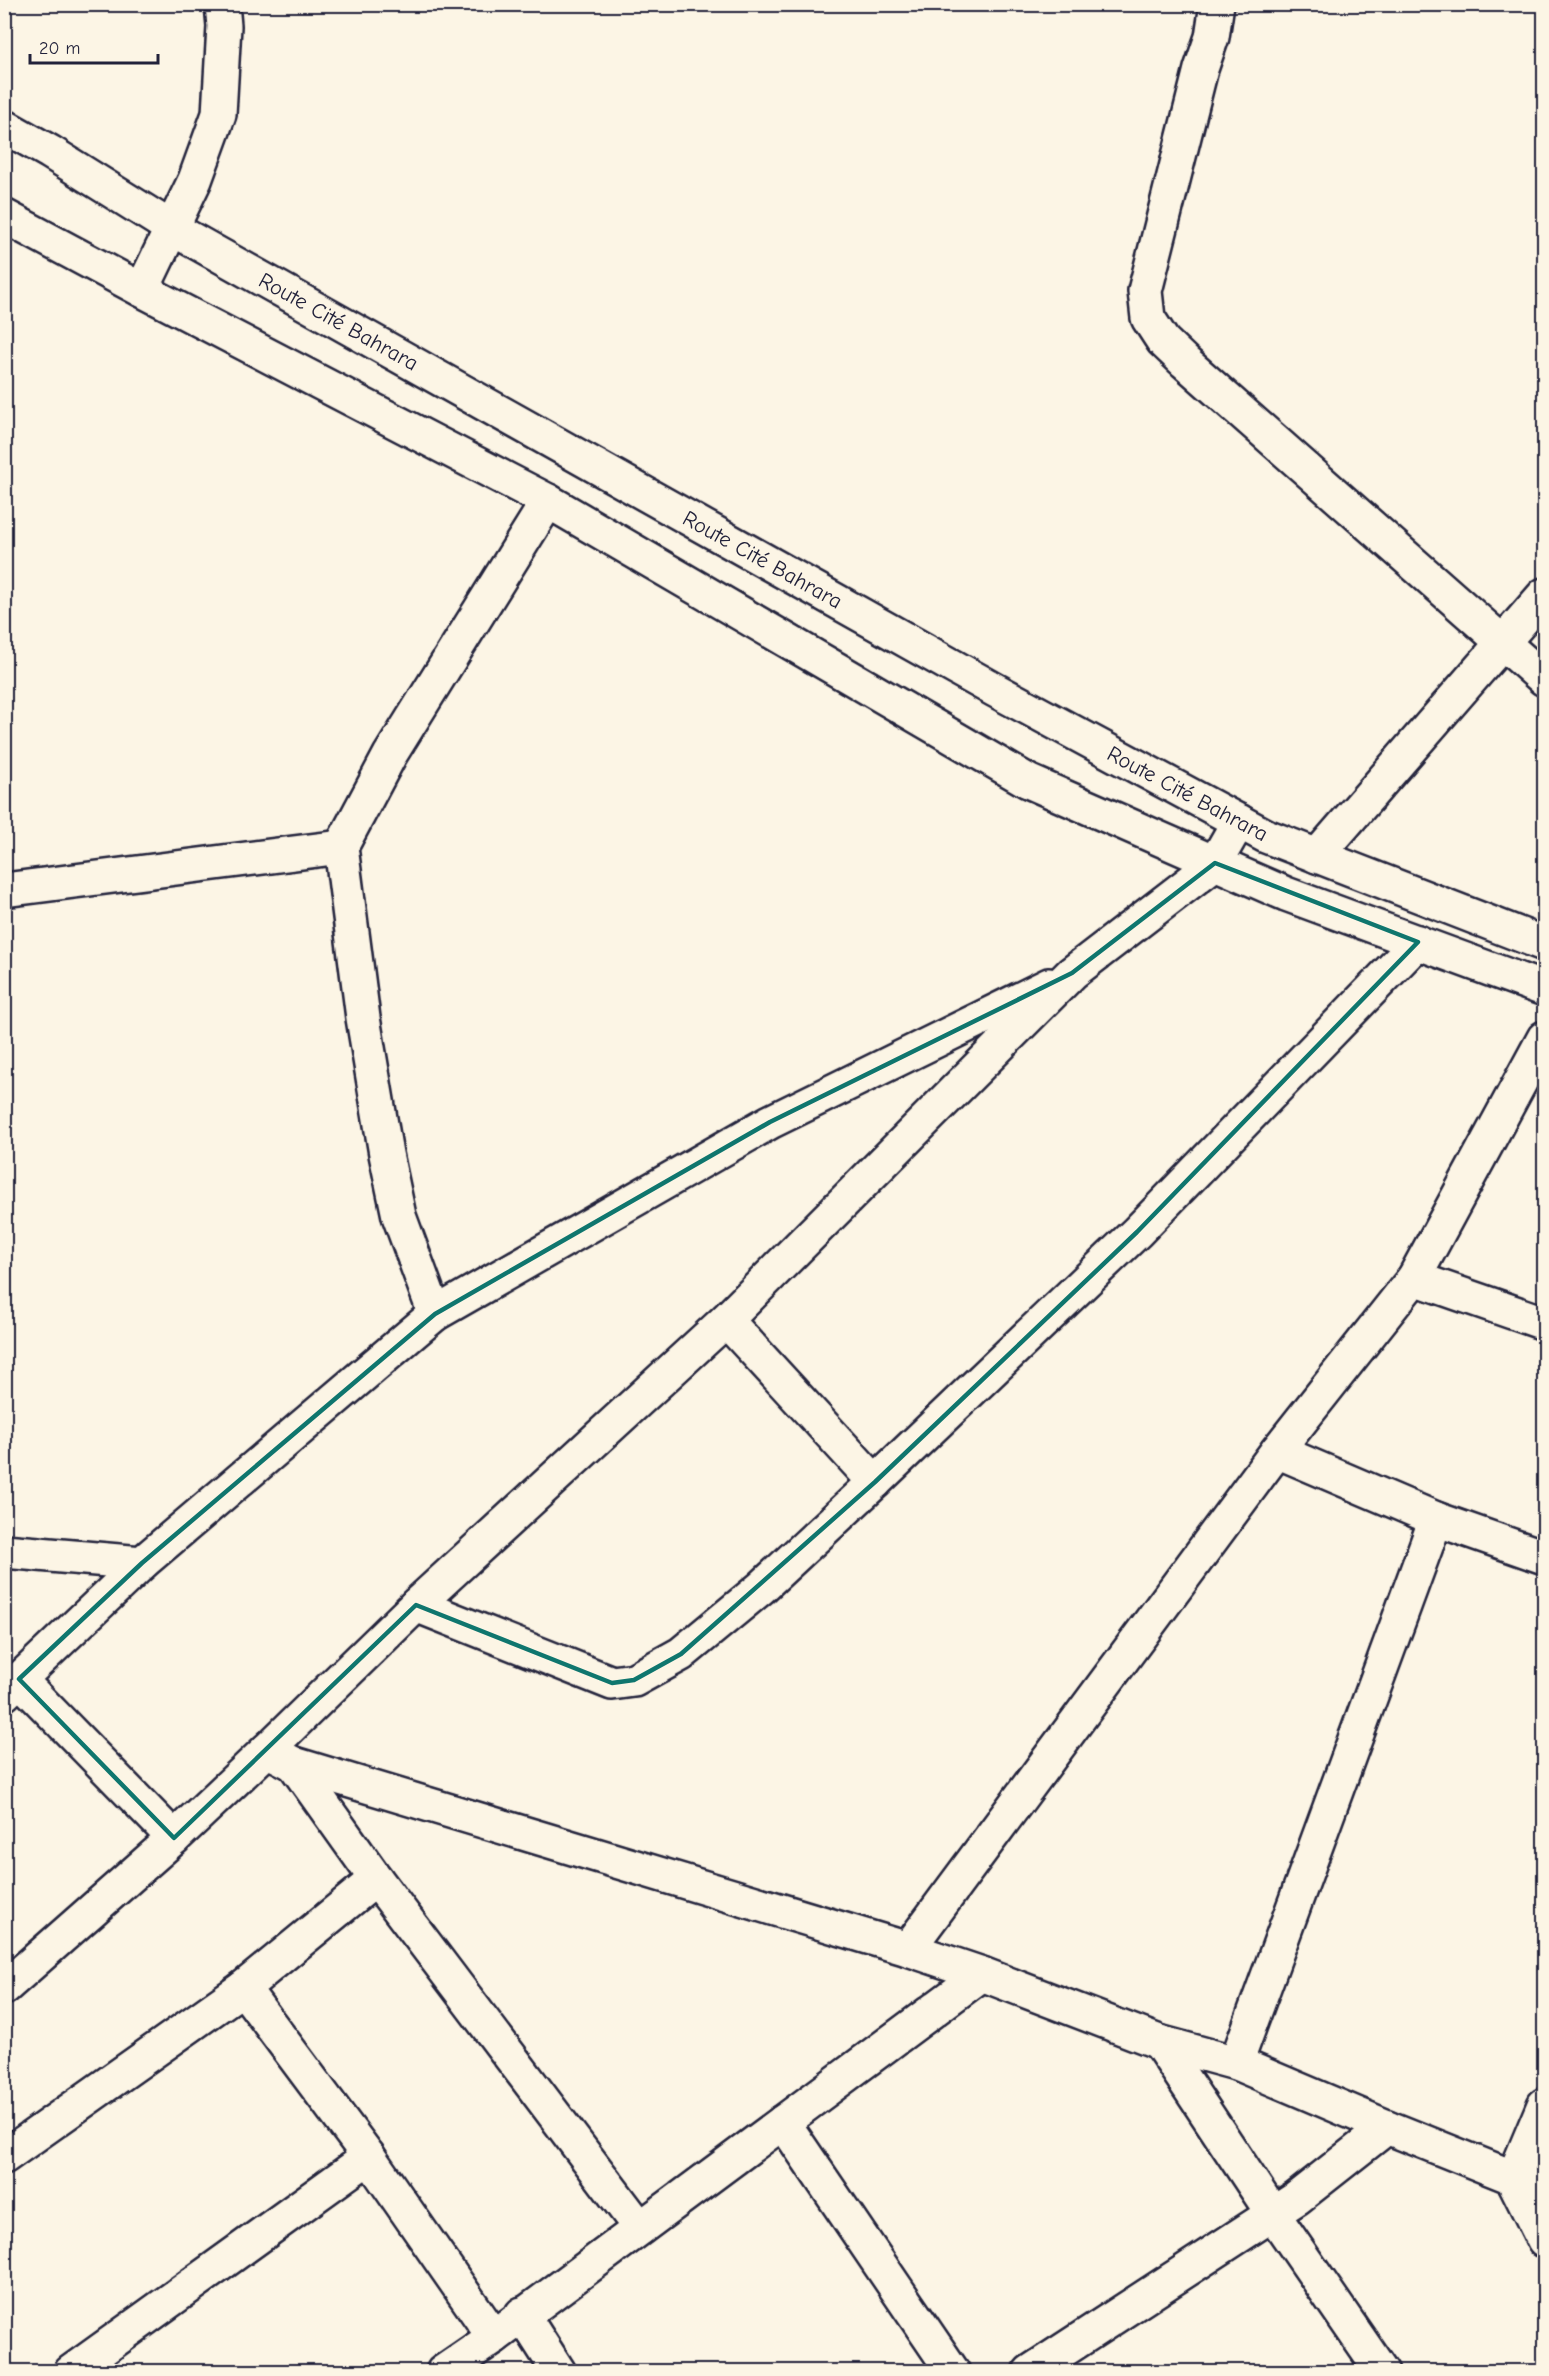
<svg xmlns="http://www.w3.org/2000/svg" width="1549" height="2376" viewBox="0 0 1549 2376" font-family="'Comic Neue',sans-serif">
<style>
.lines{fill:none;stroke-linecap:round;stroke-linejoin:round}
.minor-casing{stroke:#22223b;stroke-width:38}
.major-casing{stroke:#22223b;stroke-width:38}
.minor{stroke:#fcf5e5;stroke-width:33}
.major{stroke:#fcf5e5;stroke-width:33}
.marked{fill:none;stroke:#0f766e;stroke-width:4.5;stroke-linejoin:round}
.labels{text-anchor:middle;stroke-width:4.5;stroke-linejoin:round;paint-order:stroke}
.street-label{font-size:22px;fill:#22223b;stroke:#fcf5e5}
</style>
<rect width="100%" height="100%" fill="#fcf5e5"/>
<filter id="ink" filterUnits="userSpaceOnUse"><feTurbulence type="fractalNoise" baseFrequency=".0167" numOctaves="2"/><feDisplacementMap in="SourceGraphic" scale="12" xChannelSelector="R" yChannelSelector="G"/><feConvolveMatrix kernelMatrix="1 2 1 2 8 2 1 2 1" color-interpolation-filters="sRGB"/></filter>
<g filter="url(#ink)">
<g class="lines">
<defs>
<g id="minor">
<path d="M1217,4L1212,37L1201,69L1145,291L1148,318L1163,341L1185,362L1544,679"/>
<path d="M142,290L195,180L219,114L224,26L222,4"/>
<path d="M1239,821L1215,863L1072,973L726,1320L416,1605L267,1750L294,1764L908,1949L982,1974L1159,2042L1236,2063L1387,2127L1544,2190"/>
<path d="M1317,856L1544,595"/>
<path d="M4,890L341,847"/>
<path d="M1414,1278L1544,1323"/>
<path d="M435,1314L399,1216L386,1154L363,1018L341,847L390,755L548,501"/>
<path d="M726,1320L875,1482"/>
<path d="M1277,1451L1436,1519L1544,1557"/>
<path d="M4,1551L142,1563L435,1314L770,1122L1049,985"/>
<path d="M416,1605L612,1683L634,1680L681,1654L761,1588L875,1482L1137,1232L1418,942"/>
<path d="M19,1679L174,1838"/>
<path d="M4,1694L142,1563"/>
<path d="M294,1764L376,1879L640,2228"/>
<path d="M376,1879L243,1988L369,2157L494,2337"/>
<path d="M908,1949L1277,1451L1414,1278L1544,1038"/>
<path d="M4,1988L174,1838L267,1750"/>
<path d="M1159,2042L1273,2214L1382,2372"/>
<path d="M1236,2063L1436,1519"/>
<path d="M1544,2105L1513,2179L1544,2241"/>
<path d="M783,2122L953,2372"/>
<path d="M4,2157L243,1988"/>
<path d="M522,2314L559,2372"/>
<path d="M71,2372L369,2157"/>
<path d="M443,2372L494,2337L982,1974"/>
<path d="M1030,2372L1297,2198L1387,2127"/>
</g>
<g id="major">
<path d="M4,126L50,152L173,229L995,690L1266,836L1544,944"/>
<path d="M4,216L142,290L548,501L1028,781L1286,894L1544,989"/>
</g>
</defs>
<!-- minor casing -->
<use href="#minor" class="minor-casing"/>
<!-- major casing -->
<use href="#major" class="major-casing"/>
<!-- minor -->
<use href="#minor" class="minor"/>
<!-- major -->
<use href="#major" class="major"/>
</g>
</g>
<!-- marked area -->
<path class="marked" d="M1215,863L1418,942L1137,1232L875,1482L681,1654L634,1680L612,1683L416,1605L174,1838L19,1679L142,1563L435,1314L770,1122L1072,973Z"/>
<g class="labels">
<!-- street labels -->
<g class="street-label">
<text transform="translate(339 321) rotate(29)" y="8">Route Cité Bahrara</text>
<text transform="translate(763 559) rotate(29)" y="8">Route Cité Bahrara</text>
<text transform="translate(1188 793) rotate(28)" y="8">Route Cité Bahrara</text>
</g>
</g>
<!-- margin -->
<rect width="1549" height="2376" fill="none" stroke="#fcf5e5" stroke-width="24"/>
<rect x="12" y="12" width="1525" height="2352" fill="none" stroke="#22223b" stroke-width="2" filter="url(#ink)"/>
<!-- scale -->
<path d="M30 54v9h128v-9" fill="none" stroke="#22223b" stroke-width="3"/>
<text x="39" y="54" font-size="18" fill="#22223b" stroke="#fcf5e5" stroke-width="4.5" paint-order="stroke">20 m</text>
</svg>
